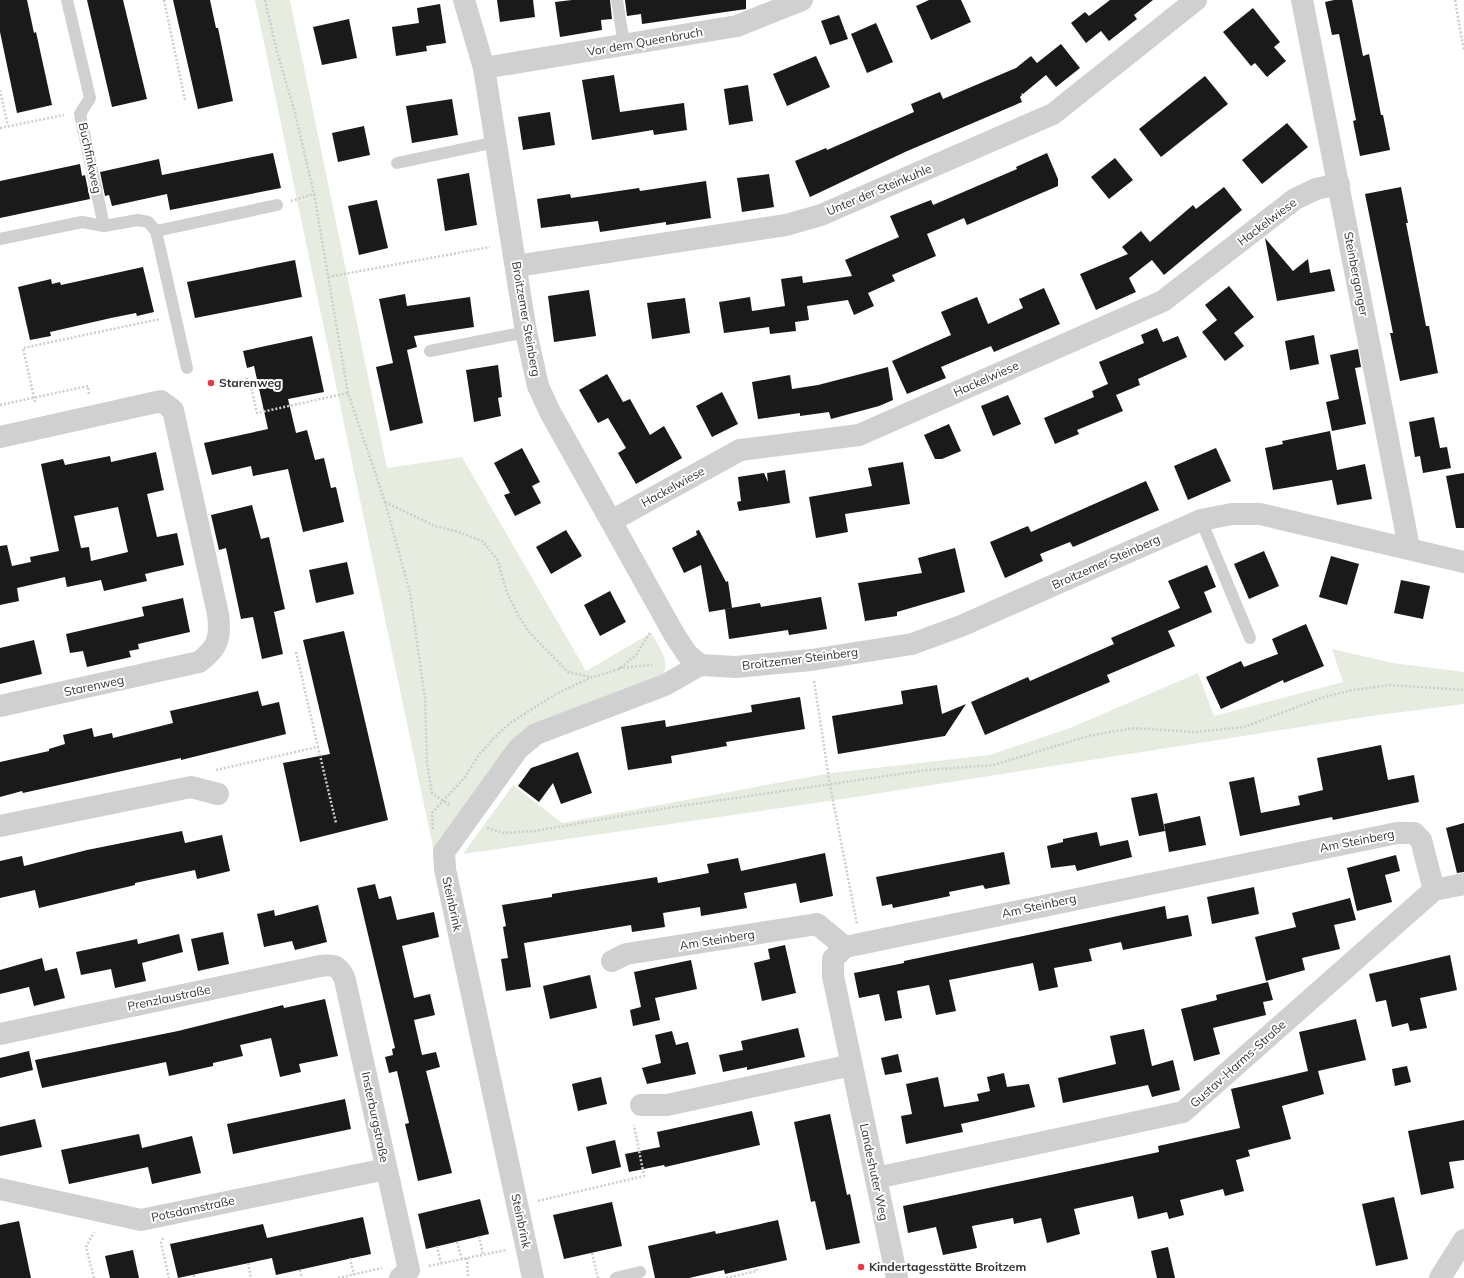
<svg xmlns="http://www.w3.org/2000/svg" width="1464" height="1278" viewBox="0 0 1464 1278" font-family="Mulish,sans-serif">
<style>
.green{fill:#e6ecdf}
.building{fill:#1a1a1a;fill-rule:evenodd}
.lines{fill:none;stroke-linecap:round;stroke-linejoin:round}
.path{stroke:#cdcdcd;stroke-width:2.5;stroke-dasharray:2 2;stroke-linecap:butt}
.service{stroke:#d0d0d0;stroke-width:12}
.minor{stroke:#d0d0d0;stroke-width:22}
.tertiary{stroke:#d0d0d0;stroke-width:22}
.poi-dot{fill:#e63946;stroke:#fff;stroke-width:1.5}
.labels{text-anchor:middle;stroke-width:4;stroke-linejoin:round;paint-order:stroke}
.street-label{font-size:12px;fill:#333;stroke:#fff}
.poi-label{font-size:12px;font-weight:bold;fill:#333;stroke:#fff;text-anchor:start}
</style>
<rect width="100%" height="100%" fill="#fff"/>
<!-- green -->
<g class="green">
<path d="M255,0H290L387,468L462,457L586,671L651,633C658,646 671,660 663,674L530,728L434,852Z"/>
<path d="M1332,649L1393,663L1464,672V704L1371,716L836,800L463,854L513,785L562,823L831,773L990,755L1070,728L1198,673L1214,716L1343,682Z"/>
</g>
<!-- building -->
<g class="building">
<path d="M0,0H27L34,33L36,32L52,105L17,113L0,32Z"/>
<path d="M87,0H123L147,99L112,107Z"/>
<path d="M173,0H210L216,28H218L233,101L198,109Z"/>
<path d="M497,0H533L535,17L500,22Z"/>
<path d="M572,0H610L612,19L601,20L602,30L560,37L555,2Z"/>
<path d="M625,0H746V9L642,24L641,14L627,16Z"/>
<path d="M929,0H961L971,22L931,40L916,6Z"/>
<path d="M1110,0H1153L1134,15L1137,19L1109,41L1101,31L1086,43L1071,23L1085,12L1089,16Z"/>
<path d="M1334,0H1352L1363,56L1369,54L1381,115H1383L1390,150L1360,156L1353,121L1356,120L1339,34L1332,35L1325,2Z"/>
<path d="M440,4L446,43L426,46L427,51L396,56L392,27L419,23L417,8Z"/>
<path d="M1253,8L1280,42L1274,47L1286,61L1267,77L1255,63L1251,66L1223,32Z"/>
<path d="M839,15L848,39L830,45L821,21Z"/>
<path d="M349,19L357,58L322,65L313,27Z"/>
<path d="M876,23L893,62L867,73L851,34Z"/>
<path d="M1061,44L1080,68L1056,87L1046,75L1023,94L1021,93L1022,95L1020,97L1022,102L905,152L810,197L795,161L826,148L827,150L914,112L911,104L940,92L943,99L1016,68L1031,56L1037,63Z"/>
<path d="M816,56L830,87L787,106L773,74Z"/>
<path d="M614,75L620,112L684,103L687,130L654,135L653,130L592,140L582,80Z"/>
<path d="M1205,76L1228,104L1161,157L1139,129Z"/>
<path d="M748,85L753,121L729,125L724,89Z"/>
<path d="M452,99L458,135L412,143L406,106Z"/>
<path d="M550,112L555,145L523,150L518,117Z"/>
<path d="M1287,123L1308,147L1262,184L1242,160Z"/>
<path d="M364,126L370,155L338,162L332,133Z"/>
<path d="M273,153L281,188L170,210L167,194L112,206L109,195L105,196L100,172L159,159L162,175Z"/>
<path d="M1047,153L1058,179V186L967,225L964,218L927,234L936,256L892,275L895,281L868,293L874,306L854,315L848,300L807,306L809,320L795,322L796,331L770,334L769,327L724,333L719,302L750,297L752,311L785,306L781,279L802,276L803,283L852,276L845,260L899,237L890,216L931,200L933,205L1017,169L1016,167Z"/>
<path d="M1115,158L1133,180L1109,199L1091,177Z"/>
<path d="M80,164L82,176L85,175L90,199L0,218V181Z"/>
<path d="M469,173L477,225L445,231L437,179Z"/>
<path d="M769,174L774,207L742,212L737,178Z"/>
<path d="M706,181L711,218L666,225V222L600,232L598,221L541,228L537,199L570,194L571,198L639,188L640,191Z"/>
<path d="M1224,187L1242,210L1164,275L1152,260L1129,278L1136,292L1096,310L1080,274L1128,254L1122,247L1141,231L1150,242L1193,205L1196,209Z"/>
<path d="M1401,187L1408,223H1406L1426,326H1429L1438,373L1400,381L1390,333H1393L1365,194Z"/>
<path d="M377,200L388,248L359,255L348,206Z"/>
<path d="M1265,238L1293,271L1308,259L1310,273L1330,269L1335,291L1277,301Z"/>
<path d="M295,260L302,297L195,318L187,282Z"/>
<path d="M143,267L154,312L137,316L136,313L111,318L50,332L51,336L30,340L18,287L51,279L52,284L60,282L61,285Z"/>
<path d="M1229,286L1254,317L1234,333L1244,346L1225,361L1202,332L1217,320L1205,305Z"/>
<path d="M1044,288L1060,324L994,352L991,346L941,367L946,378L907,394L892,361L951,335L941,312L977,297L988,324L1023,308L1019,299Z"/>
<path d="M589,290L596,336L554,342L548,296Z"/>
<path d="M405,294L407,306L470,297L474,327L414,336L417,347L407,350L423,423L390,431L376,367L393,363L379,299Z"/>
<path d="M685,298L690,333L652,339L647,303Z"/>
<path d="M1157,328L1163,342L1178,336L1187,357L1138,379L1140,385L1116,395L1123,411L1077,430L1079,434L1055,444L1044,418L1094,397L1092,391L1108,384L1099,362L1144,343L1141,335Z"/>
<path d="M1314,335L1319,364L1290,370L1285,341Z"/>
<path d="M312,336L324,392L288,399L296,433L307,430L315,460L324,458L331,488L336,487L344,522L303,532L288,469L253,476L251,466L212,475L204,443L268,429L254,366L247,368L243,351Z"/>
<path d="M1358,349L1361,367L1355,368L1366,424L1332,431L1326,402L1339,399L1330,355Z"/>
<path d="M498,365L502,397L498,398L501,416L474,422L466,370Z"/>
<path d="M888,367L893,400L879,406L831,419L829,412L800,416V413L758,419L752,382L790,375L792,389L818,385Z"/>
<path d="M607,374L623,402L630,399L650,435L664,426L682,458L636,484L618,453L626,448L608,418L598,423L579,390Z"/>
<path d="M722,392L738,424L712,437L696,406Z"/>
<path d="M1008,395L1021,424L993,436L981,406Z"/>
<path d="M1434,417L1440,448L1447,447L1451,468L1423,473L1420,456L1415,457L1409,422Z"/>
<path d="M949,424L961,451L942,459H935L924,435Z"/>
<path d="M1330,431L1337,470L1365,464L1372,499L1337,505L1332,480L1273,490L1265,448L1283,444L1282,441Z"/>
<path d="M522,448L540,482L532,486L541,503L515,516L504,495L510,493L494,463Z"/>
<path d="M1216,448L1231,481L1188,500L1174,466Z"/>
<path d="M156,452L164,490L147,494L157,537L177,533L184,565L145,574L147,581L104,591L101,580L67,587L65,577L17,588L19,601L0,605V546L7,545L12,566L31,562L30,557L59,551L41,464L63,459L65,465L110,456L111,462ZM118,507L128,552L91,561L89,547L81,548L74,516Z"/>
<path d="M903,462L910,504L845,514L848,532L816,538L809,497L872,486L868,468Z"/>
<path d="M785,470L790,503L739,511L737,502L741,501L738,477L764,473L768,482L767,473Z"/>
<path d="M1464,473V528H1456L1446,476Z"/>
<path d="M1146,481L1159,510L1073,547L1070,542L1040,554L1043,561L1005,578L990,542L1028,526L1031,532Z"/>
<path d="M252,505L261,539L269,537L285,609L274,612L283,654L262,659L253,617L241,619L226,548L219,550L211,515Z"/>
<path d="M566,530L582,556L551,574L536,547Z"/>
<path d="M699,530L726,582L728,581L732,608L709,612L701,565L684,573L672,548L697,535L696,531Z"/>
<path d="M955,548L965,592L897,612V616L865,621L858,583L922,573L918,558Z"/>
<path d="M1264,551L1279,586L1249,599L1234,564Z"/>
<path d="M1331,556L1359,564L1347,605L1319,597Z"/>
<path d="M347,562L354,594L316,603L309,570Z"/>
<path d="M1207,565L1216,587L1204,592L1212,612L1168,631L1175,646L1107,675L1110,682L985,735L971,702L1028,677L1030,681L1114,644L1111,638L1180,608L1168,581Z"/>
<path d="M1401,580L1430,586L1423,619L1394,613Z"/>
<path d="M610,591L626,622L600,636L584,605Z"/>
<path d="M821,597L827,629L789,635L788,630L729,639L725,609L760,603L761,607Z"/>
<path d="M183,598L190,632L138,644L139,649L129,651L131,657L87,667L83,651L70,653L66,634L144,616L142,607Z"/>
<path d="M1306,624L1324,666L1284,683L1283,680L1221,709L1206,677L1241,661L1244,667L1278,654L1272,639Z"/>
<path d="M344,631L388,820L300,842L283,763L330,754L303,640Z"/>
<path d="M34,640L42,674L0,684V648Z"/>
<path d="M937,685L942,714L966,704L945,736L838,754L832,716L903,704L901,691Z"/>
<path d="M258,691L262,706L279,702L286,734L181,760V758L23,793L22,791L0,797V762L49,751V749L65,744L63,735L92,728L94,737L112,733L113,738L173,723L170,711Z"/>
<path d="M800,697L805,729L726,742L727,746L671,756L672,763L628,770L621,727L665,720L666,727L752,712L751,705Z"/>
<path d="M1381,745L1388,780L1414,775L1419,802L1333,820L1332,817L1240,836L1229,782L1254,777L1261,813L1300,805L1298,796L1323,790L1317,758Z"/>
<path d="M578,752L592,793L561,804L553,783L539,802L518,786L531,768Z"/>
<path d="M1157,793L1165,831L1139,836L1131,798Z"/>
<path d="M1200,816L1206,845L1169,852L1164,824Z"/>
<path d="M1464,823V872L1457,873L1446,828Z"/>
<path d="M182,831L185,843L222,835L230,871L197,879L195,870L135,883V885L39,908L35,890L0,898V861L22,856L24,866L87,850Z"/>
<path d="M1097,832L1100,846L1128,840L1132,857L1077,871L1075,865L1051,868L1047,846L1063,842V839Z"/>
<path d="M1004,852L1010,884L985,889L983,885L949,892L950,896L917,903L893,908L892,904L882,906L876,877Z"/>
<path d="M825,853L833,896L800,903L796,883L744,893L747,908L701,916L700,907L663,913L665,927L632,932L631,925L524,943L531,987L506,991L501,959L508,958L503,927L506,926L502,905L552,897V894L657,877L658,883L709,873L707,864L738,858L741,871Z"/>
<path d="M1396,855L1400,871L1385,875L1392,902L1357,911L1347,868Z"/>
<path d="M375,884L379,899L391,896L397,920L434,912L439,937L402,946L414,998L430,994L435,1015L414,1020L422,1055L436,1052L440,1067L426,1071L452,1173L418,1181L405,1124L409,1123L397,1071L389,1073L385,1057L393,1055L392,1049L395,1048L357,888Z"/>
<path d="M1254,887L1259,914L1212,924L1207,897Z"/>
<path d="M1350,898L1356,920L1334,925L1340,949L1302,958L1305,970L1266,981L1255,937L1296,927L1292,913Z"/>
<path d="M318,905L327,942L295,950L292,941L264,947L257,914L274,910L275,916Z"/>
<path d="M1165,906L1167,919L1188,915L1192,936L1123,950L1121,942L1089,949L1092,961L1054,968L1058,987L1039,991L1033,963L949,980L956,1011L936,1015L929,985L897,991L902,1018L885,1021L879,994L859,998L854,973L904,963V961Z"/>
<path d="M223,932L229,964L198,971L191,939Z"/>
<path d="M179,934L183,952L142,963L146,981L115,988L111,969L81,975L76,952L137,939L138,944Z"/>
<path d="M785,945L796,993L762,1001L754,963L770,959L768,949Z"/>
<path d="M1450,955L1457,990L1420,998L1427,1028L1410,1031L1408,1023L1392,1027L1386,1000L1376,1002L1369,974Z"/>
<path d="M42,958L45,971L57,968L65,998L34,1006L29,987L0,994V970Z"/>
<path d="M691,960L697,989L655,998L660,1020L633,1026L630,1010L641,1007L634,972Z"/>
<path d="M590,975L597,1008L550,1019L543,986Z"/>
<path d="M1268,982L1273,1000L1263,1002L1266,1015L1213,1028L1220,1054L1194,1061L1181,1009L1217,1000L1216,995Z"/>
<path d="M325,999L338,1056L299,1064L301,1072L280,1077L271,1038L240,1045L243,1056L213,1063V1066L169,1076L166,1062L42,1088L35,1060L178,1031L283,1005L284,1008Z"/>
<path d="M1356,1019L1366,1060L1318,1071L1324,1094L1282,1106L1291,1139L1248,1150L1250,1156L1236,1160L1244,1191L1225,1196L1223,1189L1180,1200L1184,1215L1169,1219L1167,1212L1138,1219L1133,1196L1074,1209L1080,1234L1047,1243L1041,1218L1014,1224L1013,1218L972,1226L977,1248L943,1255L936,1227L908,1233L903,1206L1159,1152L1158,1146L1240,1128L1231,1089L1308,1071L1299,1032Z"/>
<path d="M798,1028L805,1057L747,1070V1067L723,1072L719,1055L743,1050L741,1041Z"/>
<path d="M1144,1029L1152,1066L1173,1060L1180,1090L1152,1097L1148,1085L1063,1103L1058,1078L1116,1064L1110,1036Z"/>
<path d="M672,1031L676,1045L688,1042L696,1074L647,1084L642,1068L661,1063L655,1035Z"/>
<path d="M29,1051L33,1070L0,1078V1058Z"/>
<path d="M898,1054L902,1072L885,1075L881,1058Z"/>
<path d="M1407,1066L1411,1082L1395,1086L1392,1069Z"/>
<path d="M1004,1073L1007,1087L1029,1084L1035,1107L961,1124L963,1132L906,1144L901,1116L912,1114L906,1084L938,1077L944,1107L979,1101L977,1094L990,1091L987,1077Z"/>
<path d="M601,1077L607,1104L578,1111L572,1084Z"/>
<path d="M345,1099L351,1129L233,1154L227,1124Z"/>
<path d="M752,1111L760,1145L665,1167L664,1165L629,1172L625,1154L660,1147L657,1132Z"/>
<path d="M830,1114L847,1195L850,1194L860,1243L826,1250L815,1201L811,1202L794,1122Z"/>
<path d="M35,1119L42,1147L0,1156V1127Z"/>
<path d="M1464,1120V1160L1449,1162L1454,1188L1421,1195L1408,1131Z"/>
<path d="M139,1134L142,1148L192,1136L201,1173L152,1184L148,1167L69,1184L61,1150Z"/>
<path d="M615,1140L621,1167L592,1174L586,1147Z"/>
<path d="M1394,1197L1408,1259L1376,1266L1362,1204Z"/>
<path d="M480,1199L489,1234L426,1249L418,1214Z"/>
<path d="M612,1202L622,1246L564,1259L553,1215Z"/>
<path d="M363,1217L371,1254L276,1275L272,1258L178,1278L170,1244L263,1224L267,1238Z"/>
<path d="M778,1220L787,1260L725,1274L724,1270L689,1278H655L648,1246L715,1231L716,1234Z"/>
<path d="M19,1221L31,1278H0V1225Z"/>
<path d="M1168,1247L1175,1278H1157L1151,1251Z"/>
<path d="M133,1250L139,1278H110L105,1256Z"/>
</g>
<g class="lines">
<!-- path -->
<g class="path">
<path d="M164,0L185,100"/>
<path d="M265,0L277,52L294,109L314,194"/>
<path d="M1455,0L1464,51"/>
<path d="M0,90L8,126"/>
<path d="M0,128L64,115"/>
<path d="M291,201L314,194L348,393L385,502L410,593L425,698L427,763L432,793L451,806"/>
<path d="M328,277L490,247"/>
<path d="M246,378L250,383L257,413L348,393"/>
<path d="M35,402L23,348L160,319"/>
<path d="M0,405L88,386L89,395"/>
<path d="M385,502L435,526L459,532L482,541L497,559L506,590L519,617L529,632L568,672L590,677"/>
<path d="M296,652L318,747"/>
<path d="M619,668L652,665"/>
<path d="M814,681L830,785L857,924"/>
<path d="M216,770L318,747L336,823"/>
<path d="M487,828L504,833L535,831L667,808L927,770L994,765L1088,736L1134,728L1195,732L1244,727L1321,698L1352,690L1390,685L1464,690"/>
<path d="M433,829L432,813L465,777L478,756L493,739L510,723L556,694L590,678L619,669L636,655L650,633"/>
<path d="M538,1201L644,1176L634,1125"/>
<path d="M479,1236L483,1255"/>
<path d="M163,1238L161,1243L169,1278"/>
<path d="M457,1242L462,1259"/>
<path d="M437,1246L441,1263"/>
<path d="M592,1253L598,1278"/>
<path d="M350,1258L354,1275"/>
<path d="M467,1258L468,1278"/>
<path d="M248,1263L251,1278"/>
<path d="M429,1266L506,1250"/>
<path d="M300,1270L302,1278"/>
<path d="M194,1275V1278"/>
<path d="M94,1278L86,1247L94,1232"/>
<path d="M338,1278L382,1268"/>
<path d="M726,1278L757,1271L756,1267"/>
</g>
<!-- service -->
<g class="service">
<path d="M67,0L90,98L80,114L104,226"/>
<path d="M617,0L624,45"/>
<path d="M397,163L496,142"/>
<path d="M156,231L187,368"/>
<path d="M156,231L277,205"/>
<path d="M0,239L82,222L104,226L138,220L148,222L156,231"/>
<path d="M430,351L526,332"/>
<path d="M1201,520L1250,638"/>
<path d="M616,1278L640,1272"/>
</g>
<!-- minor -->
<g class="minor">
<path d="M464,0L484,68L526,332L538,386L550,412L674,634L687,654L700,665L736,667L811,660L912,644L961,626L1201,520L1232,514H1260L1464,562"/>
<path d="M1302,0L1409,547"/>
<path d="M484,68L737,26L802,0"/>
<path d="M516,266L786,225L821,215L1053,114L1196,0"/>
<path d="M0,437L161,401L173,410L218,614C221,638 218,648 199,662L0,706"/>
<path d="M611,521L740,450L859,435L1163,301L1295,199L1316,189L1339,184"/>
<path d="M0,826L191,787L218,794"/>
<path d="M845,947L1397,833H1414L1421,840L1434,890"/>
<path d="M845,947L833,959V976L897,1278"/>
<path d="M612,961L626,954L817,924L845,947"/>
<path d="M0,1034L320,966C334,964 340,966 345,980L409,1270L400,1278"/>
<path d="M641,1105H667L852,1065"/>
<path d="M876,1178L1183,1112L1434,890L1464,884"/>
<path d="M0,1189L141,1220L386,1169"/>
<path d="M533,1278L445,869L444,852L518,749L536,734L665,685L700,665"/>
</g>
<!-- tertiary -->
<path class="tertiary" d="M1440,1278L1464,1240"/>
</g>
<!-- markers -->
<g class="poi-dot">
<circle cx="211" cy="383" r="4"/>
<circle cx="861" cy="1267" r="4"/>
</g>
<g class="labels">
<!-- street labels -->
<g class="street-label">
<text transform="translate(645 42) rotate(-10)" y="4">Vor dem Queenbruch</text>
<text transform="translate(90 158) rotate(78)" y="4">Buchfinkweg</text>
<text transform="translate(879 190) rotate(-23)" y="4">Unter der Steinkuhle</text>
<text transform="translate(1267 222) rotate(-37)" y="4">Hackelwiese</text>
<text transform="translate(1356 274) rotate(79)" y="4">Steinberganger</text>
<text transform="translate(526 319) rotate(80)" y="4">Broitzemer Steinberg</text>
<text transform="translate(986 379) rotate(-24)" y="4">Hackelwiese</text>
<text transform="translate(673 487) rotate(-29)" y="4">Hackelwiese</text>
<text transform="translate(1106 562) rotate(-24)" y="4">Broitzemer Steinberg</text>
<text transform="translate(800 659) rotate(-7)" y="4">Broitzemer Steinberg</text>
<text transform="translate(94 686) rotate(-12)" y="4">Starenweg</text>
<text transform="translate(1357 841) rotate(-11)" y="4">Am Steinberg</text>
<text transform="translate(452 904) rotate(78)" y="4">Steinbrink</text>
<text transform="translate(1039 906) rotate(-12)" y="4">Am Steinberg</text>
<text transform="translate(717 940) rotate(-9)" y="4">Am Steinberg</text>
<text transform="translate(169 998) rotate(-12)" y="4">Prenzlaustraße</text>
<text transform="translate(1238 1064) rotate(-42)" y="4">Gustav-Harms-Straße</text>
<text transform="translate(375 1117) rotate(78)" y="4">Insterburgstraße</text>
<text transform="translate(874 1172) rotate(78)" y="4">Landeshuter Weg</text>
<text transform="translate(193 1209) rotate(-12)" y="4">Potsdamstraße</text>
<text transform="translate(521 1221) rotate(78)" y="4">Steinbrink</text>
</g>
<!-- poi labels -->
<g class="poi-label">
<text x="219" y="387">Starenweg</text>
<text x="869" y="1271">Kindertagesstätte Broitzem</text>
</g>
</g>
</svg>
